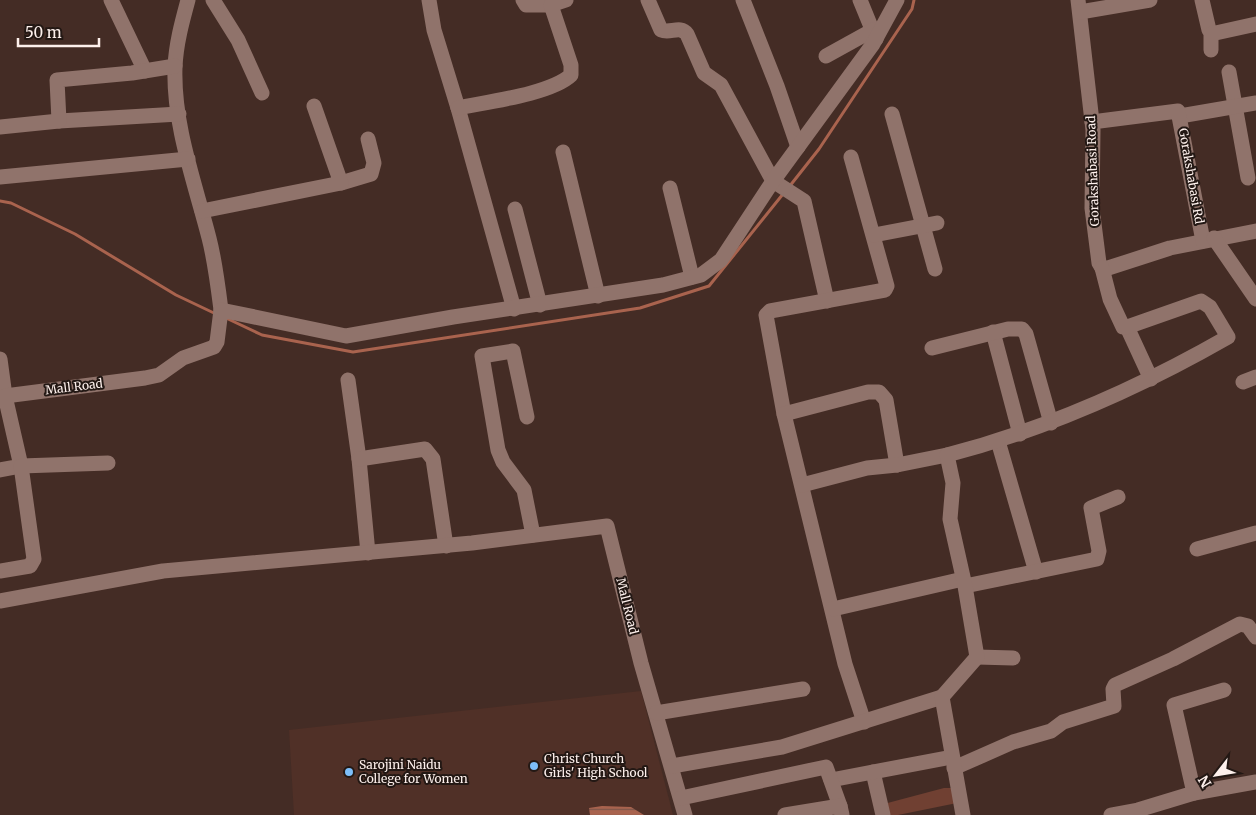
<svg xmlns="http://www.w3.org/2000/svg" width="1256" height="815" viewBox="0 0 1256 815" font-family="Merriweather,serif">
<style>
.built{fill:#503027}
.green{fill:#704032}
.water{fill:url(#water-rules)}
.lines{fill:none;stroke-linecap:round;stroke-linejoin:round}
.stream{stroke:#a9634e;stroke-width:3}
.minor{stroke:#90736b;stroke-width:15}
.poi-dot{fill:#7dbef9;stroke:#231814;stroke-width:2}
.labels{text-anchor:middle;stroke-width:4;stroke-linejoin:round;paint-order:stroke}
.street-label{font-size:12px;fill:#fdf0ec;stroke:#231814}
.poi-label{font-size:12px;fill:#fdf0ec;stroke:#231814;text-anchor:start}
</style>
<defs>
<pattern id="water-rules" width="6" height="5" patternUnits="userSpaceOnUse" patternTransform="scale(1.25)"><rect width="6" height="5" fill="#a9634e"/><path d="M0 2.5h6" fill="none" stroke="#7f574b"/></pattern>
</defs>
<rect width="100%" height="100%" fill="#442c25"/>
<!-- built -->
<path class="built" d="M641,691L673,815H294L289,730Z"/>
<!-- green -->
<path class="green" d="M944,788H952L957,803L898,815H883L880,805Z"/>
<!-- water -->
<path class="water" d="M602,806L631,807L644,815H590L589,808Z"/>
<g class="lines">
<!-- stream -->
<g class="stream">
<path d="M789,187L819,149L912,9L914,0"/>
<path d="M0,201L11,203L75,234L176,295L216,314"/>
<path d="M226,318L262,335L353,352L640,308L709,286L783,194"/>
</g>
<!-- minor -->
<g class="minor">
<path d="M111,0L145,71"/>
<path d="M188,0C182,22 176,44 175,67C173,125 195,183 209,238C215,261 218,286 221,310"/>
<path d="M213,0L238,40L262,93"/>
<path d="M429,0L434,30L458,108L514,309"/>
<path d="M523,0L526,5H551"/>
<path d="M648,0L661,30C670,34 680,25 687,34L704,73L721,85L773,181L804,201L827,301"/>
<path d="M743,0L777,86L798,147"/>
<path d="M860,0L876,39"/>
<path d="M1078,0L1093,130L1092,208L1099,263L1102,268L1105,269L1170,248L1256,231"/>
<path d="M1202,0L1209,30"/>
<path d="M1080,12L1150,0"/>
<path d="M1211,50V34L1256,24"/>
<path d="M826,56L873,30"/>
<path d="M1229,72L1248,178"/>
<path d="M458,108C486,102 551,94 571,75V65L551,5L566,0"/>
<path d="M892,114L935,269"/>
<path d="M1180,116L1256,103"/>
<path d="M59,121L179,114"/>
<path d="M1092,122L1178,111L1203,241"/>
<path d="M0,127L59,121L57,80L132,73L175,66"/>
<path d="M563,152L598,296"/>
<path d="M851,157L887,286L885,290L770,311L766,315L784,414L845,664L864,722"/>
<path d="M0,177L188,159"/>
<path d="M341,183L371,174L374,163L368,139"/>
<path d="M670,188L692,277"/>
<path d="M515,209L540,305"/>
<path d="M202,211L341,183L314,106"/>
<path d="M874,235L937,223"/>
<path d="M1214,238L1256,299"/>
<path d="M1127,327L1151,379"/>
<path d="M993,332L1020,434"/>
<path d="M932,348L1008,329H1022L1026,334L1051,423"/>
<path d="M0,359L5,396"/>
<path d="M348,380L359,459L368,553"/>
<path d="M1243,382L1256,377"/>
<path d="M784,414L868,392H879L886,400L897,465"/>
<path d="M527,417L513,351L482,356L498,450L503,462L524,490L533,535"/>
<path d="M998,441L1036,572"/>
<path d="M359,459L425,449L433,459L446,546"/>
<path d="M0,470L21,466L5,396L145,378L159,375L183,358L214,347L217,342L221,310L346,336L453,317L663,285L701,275L721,260L773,181L873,44L897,0"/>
<path d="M802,485L867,468L897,465L947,455"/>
<path d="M1197,549L1256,533"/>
<path d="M0,571L30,566L34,559L21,466L108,463"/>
<path d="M965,586L1097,559L1099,551L1091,508L1118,497"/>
<path d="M0,601L163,571L472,543L607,526L641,663L685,815"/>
<path d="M833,609L963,579"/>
<path d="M977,657L1013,658"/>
<path d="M656,713L803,689"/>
<path d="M672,766L782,747L942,697"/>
<path d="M954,768L1013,742L1051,731L1063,722L1114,706L1113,689L1115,685L1173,659L1240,624L1248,626L1256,637"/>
<path d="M873,772L883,815"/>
<path d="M831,780L952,757"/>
<path d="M1194,793L1256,782"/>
<path d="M681,798L826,767L840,806"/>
<path d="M785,815L840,806L842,815"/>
<path d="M963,815L942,697L977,657L965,586L950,519L953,483L947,455C1047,429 1139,388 1228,337L1210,307L1201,301L1127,327H1123L1110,299L1102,268"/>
<path d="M1111,815L1138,810L1194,793L1174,705L1224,690"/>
</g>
</g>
<!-- markers -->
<g class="poi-dot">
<circle cx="534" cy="766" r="5"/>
<circle cx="349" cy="772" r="5"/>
</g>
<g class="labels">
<!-- street labels -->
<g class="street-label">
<text transform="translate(1093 171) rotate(-92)" y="4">Gorakshabasi Road</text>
<text transform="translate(1191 176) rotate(80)" y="4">Gorakshabasi Rd</text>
<text transform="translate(74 387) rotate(-7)" y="4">Mall Road</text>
<text transform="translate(627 606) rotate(76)" y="4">Mall Road</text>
</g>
<!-- poi labels -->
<g class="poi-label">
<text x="544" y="763">Christ Church<tspan x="544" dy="14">Girls' High School</tspan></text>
<text x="359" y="769">Sarojini Naidu<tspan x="359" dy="14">College for Women</tspan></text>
</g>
</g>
<!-- north arrow -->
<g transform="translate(1216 775) rotate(239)" stroke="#231814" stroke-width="4" paint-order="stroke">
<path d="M0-4L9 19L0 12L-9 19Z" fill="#fdf0ec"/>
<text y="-8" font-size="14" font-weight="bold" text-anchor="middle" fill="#fdf0ec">N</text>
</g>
<!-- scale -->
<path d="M18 38v8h81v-8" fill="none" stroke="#fdf0ec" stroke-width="2.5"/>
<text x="25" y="38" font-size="15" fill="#fdf0ec" stroke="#231814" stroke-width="4" paint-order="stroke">50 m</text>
</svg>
